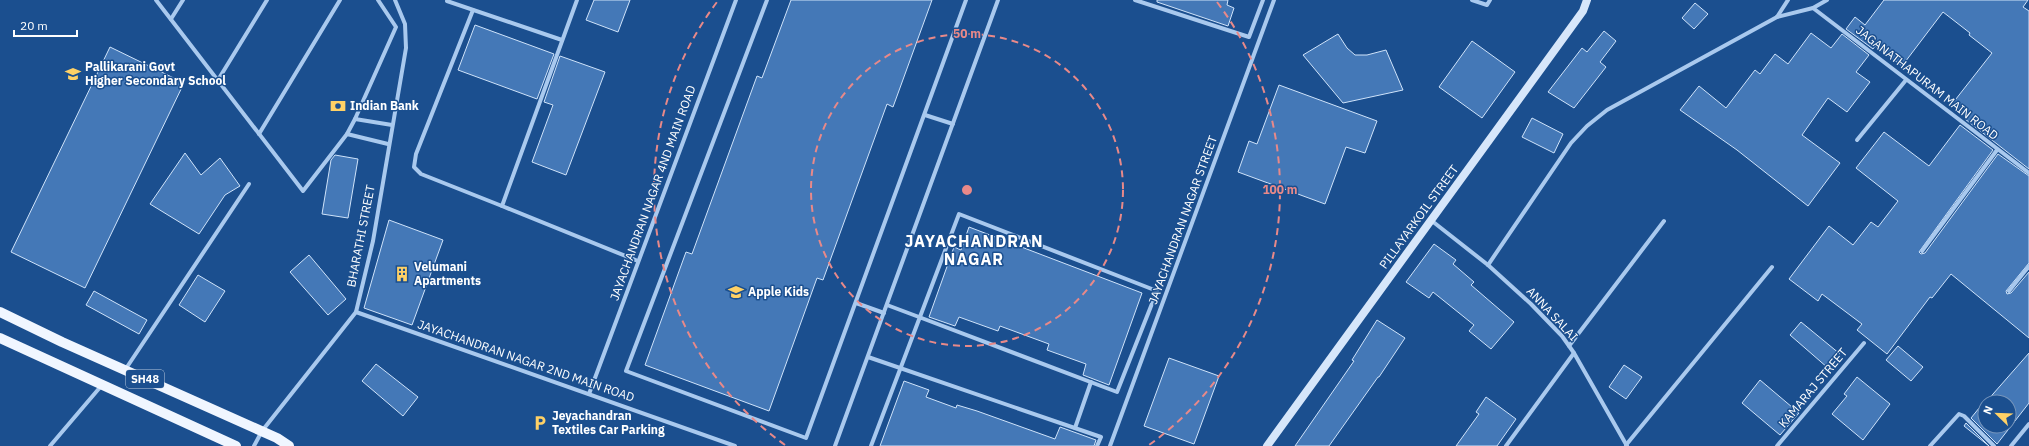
<svg xmlns="http://www.w3.org/2000/svg" width="2029" height="446" viewBox="0 0 2029 446" font-family="'IBM Plex Sans',sans-serif">
<style>
.building{fill:#4478b7;stroke:#cfe3fa}
.lines{fill:none;stroke-linecap:round;stroke-linejoin:round}
.street{stroke:#a9c9ee;stroke-width:4}
.secondary{stroke:#d6e6fa;stroke-width:8}
.primary{stroke:#f0f6ff;stroke-width:10}
.ring{fill:none;stroke:#e88989;stroke-width:2;stroke-dasharray:7 5}
.labels{text-anchor:middle;stroke-width:3;stroke-linejoin:round;paint-order:stroke}
.shield{fill:#1b4f8f;stroke:#bbcadd;stroke-width:1}
.shield-label{font-size:11px;font-weight:bold;fill:#fff}
.poi-label{font-size:12px;font-weight:bold;fill:#fff;stroke:#1b4f8f;text-anchor:start}
.street-label{font-size:12px;fill:#fff;stroke:#1b4f8f}
.district-label{font-size:16px;font-weight:bold;letter-spacing:1px;fill:#fff;stroke:#1b4f8f}
.centre{fill:#e88989;stroke:#1b4f8f;stroke-width:2}
.ring-label{font-size:12px;text-anchor:middle;font-weight:bold;fill:#e88989;stroke:#1b4f8f;stroke-width:3;stroke-linejoin:round;paint-order:stroke}
</style>
<rect width="100%" height="100%" fill="#1b4f8f"/>
<!-- building -->
<g class="building">
<path d="M594,0H630L618,32L586,20Z"/>
<path d="M791,0H932L893,107L887,104L823,280L817,278L769,411L645,365L686,252L692,254L757,76L762,78Z"/>
<path d="M1157,0H1228L1227,5L1234,8L1228,26L1157,2Z"/>
<path d="M1884,0H2028L2023,7L2029,11V169L1965,119L1968,116L1952,104L1992,53L1969,35L1970,33L1943,12L1902,66L1875,46L1873,49L1846,29L1855,17L1865,25Z"/>
<path d="M1695,3L1708,14L1694,29L1682,18Z"/>
<path d="M475,25L554,54L537,99L458,70Z"/>
<path d="M1604,31L1616,41L1600,62L1606,67L1574,108L1548,92L1582,48L1587,52Z"/>
<path d="M1811,33L1831,48L1842,34L1869,55L1856,72L1870,82L1847,112L1828,98L1802,135L1840,163L1808,206L1737,150L1680,110L1699,86L1726,108L1755,70L1760,74L1775,54L1788,64Z"/>
<path d="M1338,34L1347,48L1355,55H1367L1386,50L1403,90L1343,103L1303,55Z"/>
<path d="M1472,41L1515,72L1482,118L1439,87Z"/>
<path d="M110,47L184,83L85,288L11,252Z"/>
<path d="M560,56L605,72L566,175L532,162L553,105L544,102Z"/>
<path d="M1279,85L1377,121L1365,153L1346,147L1325,204L1238,172L1249,141L1257,144Z"/>
<path d="M1532,118L1563,134L1554,153L1522,137Z"/>
<path d="M1960,125L1993,150L1919,252L1921,254L1925,253L1998,154L2029,176V263L2006,291L2007,294L2011,293L2029,272V338L1951,274L1932,298L1930,297L1887,354L1857,330L1862,324L1822,294L1818,301L1789,279L1829,226L1853,245L1871,222L1878,227L1898,201L1856,168L1884,132L1929,166Z"/>
<path d="M185,153L201,175L220,158L240,186L225,195L199,234L150,204Z"/>
<path d="M335,155L358,159L348,218L322,214L331,160Z"/>
<path d="M389,220L443,240L412,325L364,308Z"/>
<path d="M969,227L1142,293L1109,385L1083,375L1086,364L1047,350L1049,344L1000,326L998,331L959,317L955,326L929,317L954,247L961,250Z"/>
<path d="M1434,244L1456,260L1453,264L1474,282L1471,285L1514,322L1491,349L1469,331L1474,325L1433,292L1429,298L1406,282Z"/>
<path d="M309,255L346,299L328,315L290,272Z"/>
<path d="M198,275L225,291L205,322L179,305Z"/>
<path d="M94,291L147,320L139,334L86,305Z"/>
<path d="M1377,320L1405,338L1379,377H1378L1329,446H1295L1354,361L1352,360Z"/>
<path d="M1801,322L1840,354L1828,368L1790,335Z"/>
<path d="M1898,346L1923,367L1911,381L1886,360Z"/>
<path d="M2029,353V403L1997,444L1971,418L1984,402L1985,426H2009V402H1986Z"/>
<path d="M1169,358L1219,376L1194,444L1144,426Z"/>
<path d="M376,364L418,397L403,416L362,381Z"/>
<path d="M1624,365L1642,377L1626,399L1609,387Z"/>
<path d="M1857,377L1890,404L1863,440L1832,414L1847,396L1844,394Z"/>
<path d="M1760,380L1799,413L1780,435L1742,403Z"/>
<path d="M904,381L929,390L926,397L956,408L957,405L977,411L1055,439L1060,427L1096,440L1094,446H880Z"/>
<path d="M1486,397L1516,419L1497,446H1456L1479,414L1476,412Z"/>
<path d="M1966,423L1989,446L1964,426Z"/>
</g>
<g class="lines">
<!-- street -->
<g class="street">
<path d="M156,0L303,191L347,134L388,144"/>
<path d="M378,0L396,27L355,119L392,125"/>
<path d="M577,0L502,206L638,261"/>
<path d="M767,0L626,371L806,438L966,0"/>
<path d="M1135,0L1249,37L1263,0"/>
<path d="M1472,0L1487,5L1490,0"/>
<path d="M447,1L562,40"/>
<path d="M1813,8L2029,173"/>
<path d="M473,10L416,154L414,167L421,174L502,206"/>
<path d="M1777,17L1813,8L1827,0"/>
<path d="M171,19L183,0"/>
<path d="M218,80L267,0"/>
<path d="M925,115L953,124"/>
<path d="M259,134L340,0"/>
<path d="M347,134L355,119"/>
<path d="M1857,140L1906,80"/>
<path d="M1432,221L1488,265L1531,304L1562,336L1574,353L1627,446"/>
<path d="M1922,251L1997,150"/>
<path d="M1488,265L1571,143L1587,126L1607,110L1777,17L1788,0"/>
<path d="M2009,291L2029,266"/>
<path d="M856,303L884,313"/>
<path d="M356,312L735,446"/>
<path d="M1569,346L1664,221"/>
<path d="M868,357L1101,437L1097,446"/>
<path d="M125,370L249,184"/>
<path d="M589,394L736,0"/>
<path d="M1075,428L1091,382"/>
<path d="M1626,445L1772,267"/>
<path d="M50,446L102,385"/>
<path d="M254,446L262,431L356,312L373,241L406,48L405,24L395,0"/>
<path d="M835,446L998,0"/>
<path d="M871,446L959,214L1157,291L1117,392L919,317L887,305"/>
<path d="M1110,446L1274,0"/>
<path d="M1506,446L1574,353"/>
<path d="M1777,446L1864,343"/>
<path d="M1930,446L1959,414L1964,416L1994,446"/>
<path d="M2011,446L2029,424"/>
</g>
<!-- secondary -->
<path class="secondary" d="M1267,446L1583,11L1587,0"/>
<!-- primary -->
<g class="primary">
<path d="M0,312L62,342L277,438L289,446"/>
<path d="M0,338L236,446"/>
</g>
</g>
<!-- distance rings -->
<g class="ring">
<circle cx="967" cy="190" r="156"/>
<path d="M785 445A313 313 0 0 1 717 2M1217 2A313 313 0 0 1 1149 445"/>
</g>
<!-- icons -->
<defs>
<symbol id="school-bare" viewBox="-9 -9 18 18"><path d="M0-5L7-2L0 1L-7-2ZM-4 1L0 2.5L4 1V4Q0 6-4 4Z" fill="#ffd166" stroke="#1b4f8f" stroke-width="2.5" paint-order="stroke"/></symbol>
<symbol id="bank-bare" viewBox="-9 -9 18 18"><path d="M-6-4H6V4H-6ZM0-2.3a2.3 2.3 0 1 0 0 4.6a2.3 2.3 0 1 0 0-4.6Z" fill="#ffd166" stroke="#1b4f8f" stroke-width="2.5" paint-order="stroke"/></symbol>
<symbol id="building-bare" viewBox="-9 -9 18 18"><path d="M-4-6H4V6H1V3H-1V6H-4ZM-2.5-4.3h1.7v1.8h-1.7ZM.8-4.3h1.7v1.8H.8ZM-2.5-1h1.7V.8h-1.7ZM.8-1h1.7V.8H.8Z" fill="#ffd166" stroke="#1b4f8f" stroke-width="2.5" paint-order="stroke"/></symbol>
<symbol id="parking-bare" viewBox="-9 -9 18 18"><path d="M-3.5-5.5H1a3.5 3.5 0 0 1 0 7H-1V5.5H-3.5ZM-1-3.4V-.6H.8a1.4 1.4 0 0 0 0-2.8Z" fill="#ffd166" stroke="#1b4f8f" stroke-width="2.5" paint-order="stroke"/></symbol>
</defs>
<g fill-rule="evenodd">
<use href="#school-bare" x="62" y="63" width="22" height="22"/>
<use href="#bank-bare" x="327" y="95" width="22" height="22"/>
<use href="#building-bare" x="391" y="263" width="22" height="22"/>
<use href="#school-bare" x="725" y="281" width="22" height="22"/>
<use href="#parking-bare" x="529" y="412" width="22" height="22"/>
</g>
<g class="labels">
<!-- shield labels -->
<rect class="shield" x="126" y="370" width="38" height="18" rx="3"/>
<g class="shield-label">
<text x="145" y="383">SH48</text>
</g>
<!-- poi labels -->
<g class="poi-label">
<text x="85" y="71">Pallikarani Govt<tspan x="85" dy="14">Higher Secondary School</tspan></text>
<text x="350" y="110">Indian Bank</text>
<text x="414" y="271">Velumani<tspan x="414" dy="14">Apartments</tspan></text>
<text x="748" y="296">Apple Kids</text>
<text x="552" y="420">Jeyachandran<tspan x="552" dy="14">Textiles Car Parking</tspan></text>
</g>
<!-- street labels -->
<g class="street-label">
<text transform="translate(1927 83) rotate(38)" y="4">JAGANATHAPURAM MAIN ROAD</text>
<text transform="translate(653 193) rotate(-70)" y="4">JAYACHANDRAN NAGAR 4ND MAIN ROAD</text>
<text transform="translate(1419 217) rotate(-54)" y="4">PILLAYARKOIL STREET</text>
<text transform="translate(1183 220) rotate(-70)" y="4">JAYACHANDRAN NAGAR STREET</text>
<text transform="translate(361 236) rotate(-79)" y="4">BHARATHI STREET</text>
<text transform="translate(1552 314) rotate(47)" y="4">ANNA SALAI</text>
<text transform="translate(526 361) rotate(19)" y="4">JAYACHANDRAN NAGAR 2ND MAIN ROAD</text>
<text transform="translate(1813 388) rotate(-50)" y="4">KAMARAJ STREET</text>
</g>
<!-- district labels -->
<g class="district-label">
<text x="974" y="247">JAYACHANDRAN<tspan x="974" dy="18">NAGAR</tspan></text>
</g>
</g>
<circle cx="967" cy="190" r="6" class="centre"/>
<g class="ring-label">
<text x="967" y="38">50 m</text>
<text x="1280" y="194">100 m</text>
</g>
<!-- north arrow -->
<g transform="translate(1997 414) rotate(293)"><circle r="19" fill="#1b4f8f" stroke="#7695bc"/>
<path d="M0-3L7 15L0 10L-7 15Z" fill="#ffd166"/>
<text y="-6" font-size="11" font-weight="bold" text-anchor="middle" fill="#ffffff">N</text>
</g>
<!-- scale -->
<path d="M14 30v6h63v-6" fill="none" stroke="#ffffff" stroke-width="2"/>
<text x="20" y="30" font-size="12" fill="#ffffff" stroke="#1b4f8f" stroke-width="3" paint-order="stroke">20 m</text>
</svg>
